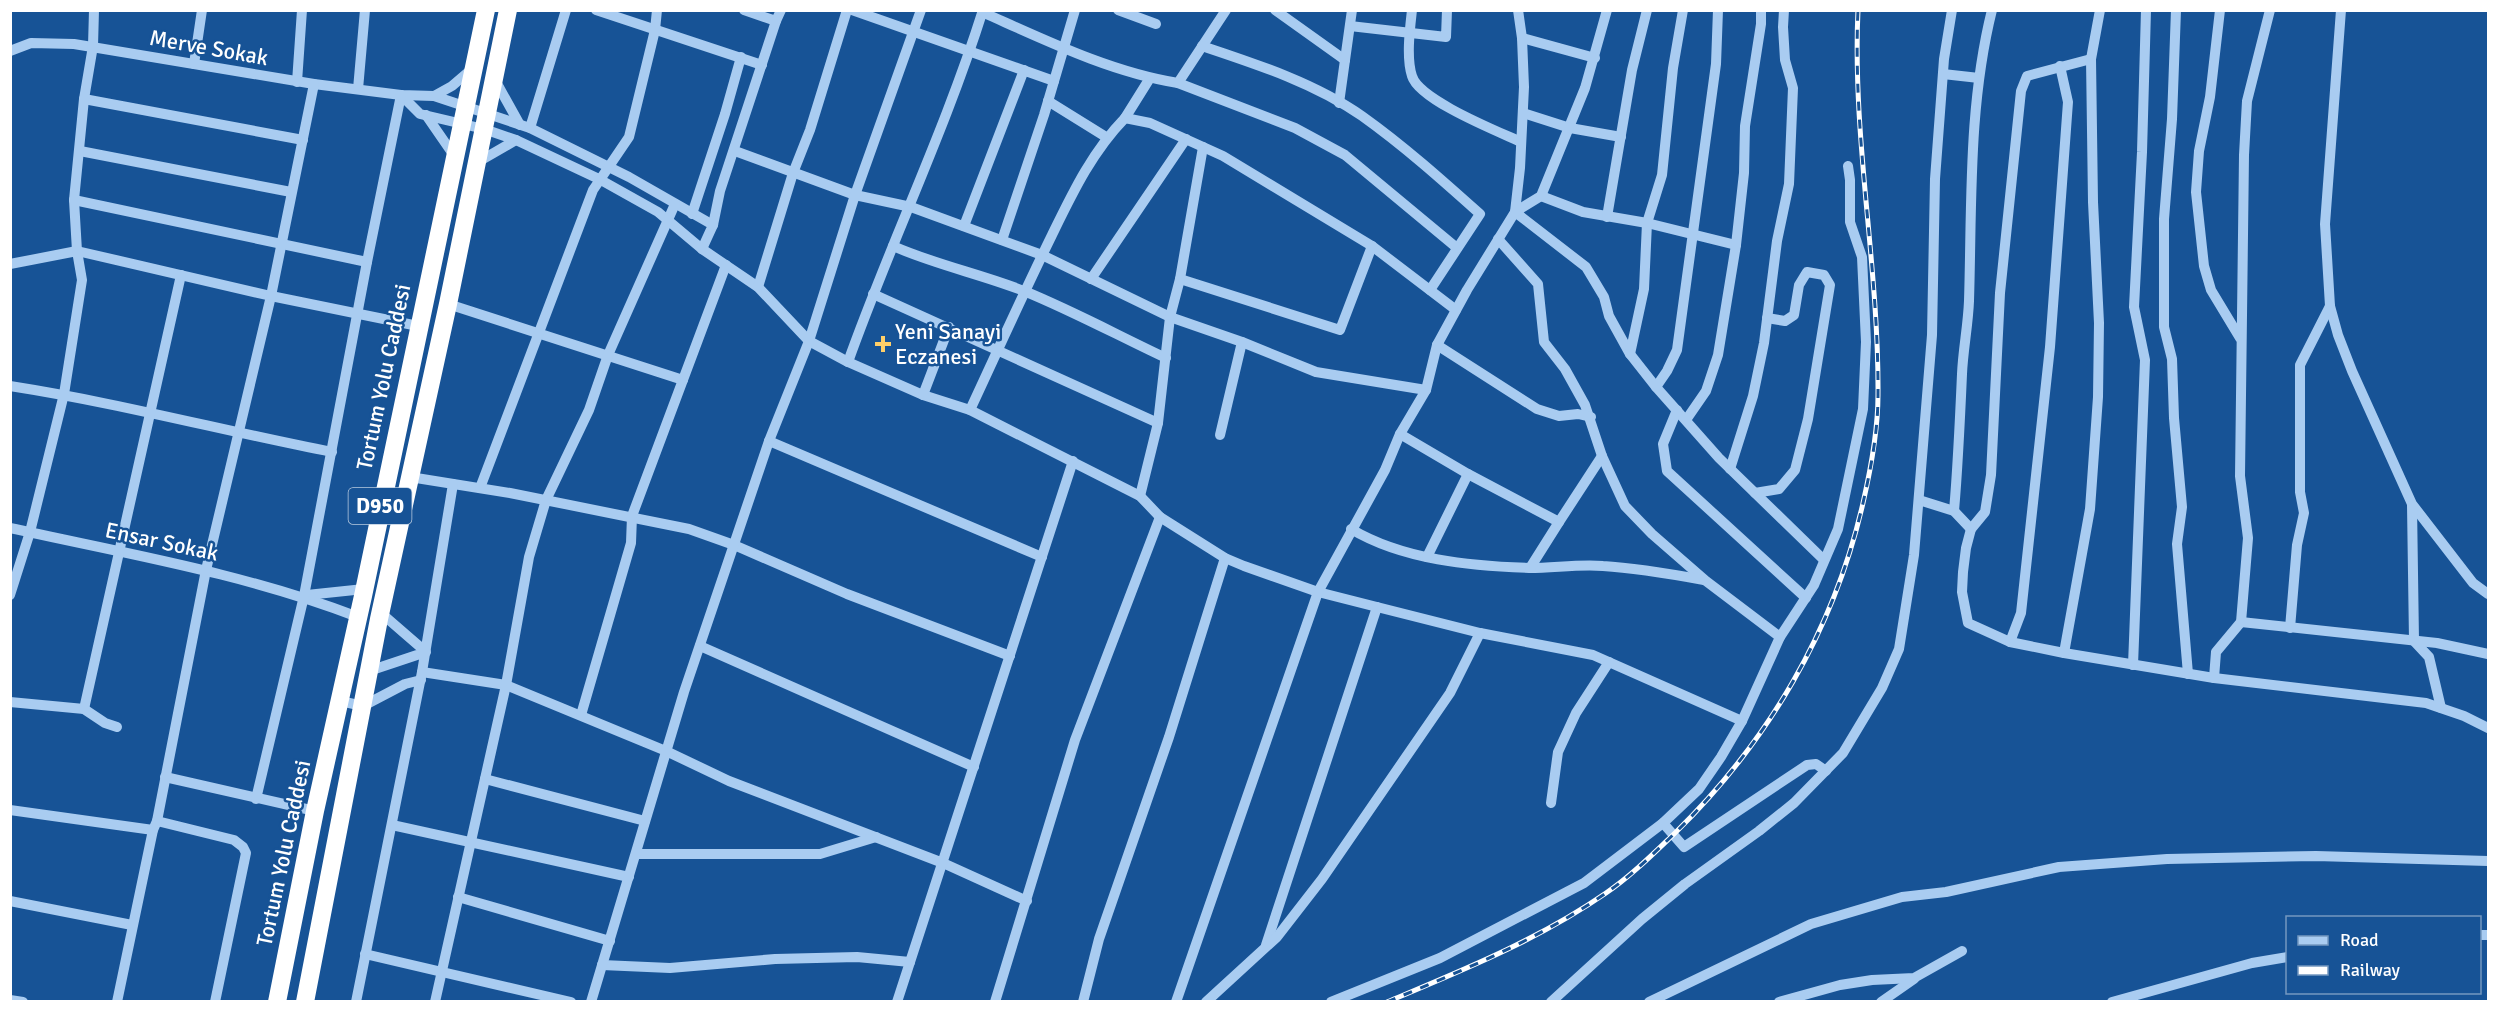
<svg xmlns="http://www.w3.org/2000/svg" width="2499" height="1012" viewBox="0 0 2499 1012" font-family="Signika,sans-serif">
<style>
.lines{fill:none;stroke-linecap:round;stroke-linejoin:round}
.minor{stroke:#a9ccf1;stroke-width:10}
.highway{stroke:#fff;stroke-width:18}
.rail-casing{stroke:#fff;stroke-width:5}
.rail{stroke:#175396;stroke-width:3;stroke-dasharray:9;stroke-linecap:butt}
.poi-dot{fill:#ffcf69;stroke:#175396;stroke-width:2}
.labels{text-anchor:middle;stroke-width:5;stroke-linejoin:round;paint-order:stroke}
.shield{fill:#175396;stroke:#b9cbe0;stroke-width:1.5}
.shield-label{font-size:21px;font-weight:bold;fill:#fff}
.street-label{font-size:22px;fill:#fff;stroke:#175396}
.poi-label{font-size:22px;fill:#fff;stroke:#175396;text-anchor:start}
</style>
<rect width="100%" height="100%" fill="#175396"/>
<g class="lines">
<!-- minor -->
<g class="minor">
<path d="M596,10L762,65"/>
<path d="M744,10L776,21L781,10"/>
<path d="M852,10L1054,81"/>
<path d="M1118,10L1156,24"/>
<path d="M1275,10L1345,60"/>
<path d="M1412,10C1410,28 1406,58 1412,76C1419,100 1497,131 1521,142"/>
<path d="M1607,10L1585,88L1541,196L1515,212L1586,267L1604,297L1609,316L1630,354L1656,387L1719,458L1824,560"/>
<path d="M2176,10L2172,119L2164,219V327L2172,359L2174,418L2182,507L2177,544L2188,674"/>
<path d="M2220,10L2210,97L2199,151L2196,192L2204,266L2211,290L2240,338"/>
<path d="M2341,10L2325,224L2330,306L2338,335L2352,371L2412,504L2473,583L2488,594"/>
<path d="M982,12C1045,40 1110,72 1178,83L1226,10"/>
<path d="M1350,26L1446,37L1447,10"/>
<path d="M1522,38L1595,58"/>
<path d="M1202,46C1256,64 1315,83 1362,116C1404,146 1442,180 1480,214L1430,290"/>
<path d="M10,51L31,43L74,44L314,84L401,95L434,96L530,128L629,177L713,225L702,249"/>
<path d="M2091,59L2027,76L2021,91L2000,293L1991,475L1985,512L1971,529L1966,548L1963,572L1962,592L1968,623L2010,642L2064,653L2214,678L2426,703L2464,716L2488,728"/>
<path d="M194,64L202,10"/>
<path d="M1943,74L1979,78"/>
<path d="M495,80L520,125"/>
<path d="M297,82L302,10"/>
<path d="M1178,83L1295,128L1345,155L1457,248"/>
<path d="M358,89L365,10"/>
<path d="M401,95L420,114L484,129L516,140L599,179L658,212L702,249L758,287L809,341L848,362L923,395L970,410L1140,496L1160,517L1225,558L1244,566L1318,592L1377,607L1480,633L1593,655L1742,721"/>
<path d="M434,96L452,86L473,68"/>
<path d="M84,99L303,140"/>
<path d="M1048,101L1106,137"/>
<path d="M1339,103L1352,10"/>
<path d="M1523,113L1570,128L1621,137"/>
<path d="M426,115L455,157"/>
<path d="M1125,118L1150,78"/>
<path d="M530,128L566,10"/>
<path d="M80,151L291,192"/>
<path d="M735,151L855,195L911,207L1042,255L1170,317L1242,342L1316,372L1426,390"/>
<path d="M478,162L516,140"/>
<path d="M1541,196L1583,212L1647,223L1736,245"/>
<path d="M74,200L367,262"/>
<path d="M692,214L725,114L741,57"/>
<path d="M1607,217L1632,70L1647,10"/>
<path d="M713,225L720,191L776,21"/>
<path d="M964,226L1024,70"/>
<path d="M1498,239L1538,284L1544,342L1565,369L1585,405L1602,456L1625,506L1652,534L1706,581L1780,637"/>
<path d="M1002,240L1044,115L1075,10"/>
<path d="M893,246C936,265 981,274 1024,291C1073,311 1119,336 1166,358"/>
<path d="M10,264L77,251L271,296L418,326"/>
<path d="M1091,279L1186,139"/>
<path d="M1180,279L1340,330L1372,246"/>
<path d="M758,287L793,173L810,130L847,10"/>
<path d="M873,294L1158,423"/>
<path d="M448,304L683,380"/>
<path d="M1437,345L1537,409L1559,416L1578,414L1591,417"/>
<path d="M1630,354L1644,289L1647,223L1662,175L1673,68L1683,10"/>
<path d="M848,362C890,244 945,131 983,10"/>
<path d="M10,386C119,403 224,431 332,452"/>
<path d="M1656,387L1667,371L1677,350L1716,64L1718,10"/>
<path d="M923,395L949,327"/>
<path d="M970,410C997,352 1024,292 1052,235C1073,192 1092,152 1125,118L1150,123L1223,156L1372,246L1456,310"/>
<path d="M1677,410L1663,444L1667,471L1806,598"/>
<path d="M1686,420L1706,391L1718,355L1736,245L1744,173L1745,126L1761,24V10"/>
<path d="M1400,434L1468,474L1559,522L1602,456"/>
<path d="M1220,435L1242,342"/>
<path d="M769,441L1042,557"/>
<path d="M1730,469L1753,396L1764,343L1777,241L1789,184L1793,88L1785,60L1783,27L1784,10"/>
<path d="M410,477L510,493L689,529L734,545L847,594L1010,656"/>
<path d="M480,488L593,190L629,137L655,30L657,10"/>
<path d="M1755,493L1779,489L1795,470L1808,419L1830,285L1824,275L1807,272L1799,285L1794,315L1785,321L1767,318"/>
<path d="M1140,496L1158,423L1170,317L1180,279L1203,147"/>
<path d="M1919,500L1954,511L1971,529"/>
<path d="M2412,505L2414,641L2429,657L2441,708"/>
<path d="M1954,511C1958,465 1960,420 1962,374C1963,350 1968,326 1969,301C1972,204 1968,106 1992,10"/>
<path d="M10,528C128,554 246,574 358,617"/>
<path d="M1351,529C1403,560 1471,566 1530,568C1554,568 1579,564 1603,566C1637,568 1671,574 1704,580"/>
<path d="M1427,557L1468,474"/>
<path d="M1530,568L1559,522"/>
<path d="M10,595L30,532L64,394L82,280L77,251L74,200L84,99L93,46L94,10"/>
<path d="M307,595L364,589"/>
<path d="M2241,622L2437,643L2488,654"/>
<path d="M2290,628L2297,545L2304,513L2300,492V365L2330,306"/>
<path d="M2010,642L2021,613L2050,347L2068,102L2060,66"/>
<path d="M700,646L974,767"/>
<path d="M2064,653L2090,509L2098,397L2099,323L2093,202L2091,59L2100,10"/>
<path d="M2133,665L2145,360L2134,307L2142,152L2146,10"/>
<path d="M369,671L426,652L381,613"/>
<path d="M422,672L506,685L666,751L729,781L943,863L1027,901"/>
<path d="M2214,678L2216,652L2241,622L2248,538L2240,476L2244,155L2247,101L2270,10"/>
<path d="M340,701L363,706L405,684L421,680"/>
<path d="M10,702L84,709L105,723L117,727"/>
<path d="M84,709L181,275"/>
<path d="M581,715L631,543L632,516L726,265"/>
<path d="M165,777L315,811"/>
<path d="M485,779L645,821"/>
<path d="M256,799L304,596L367,262L401,95"/>
<path d="M1551,803L1558,752L1576,713L1609,662"/>
<path d="M10,810L153,830"/>
<path d="M157,821L234,840L243,847L246,853L215,1002"/>
<path d="M1663,823L1684,847L1807,765L1816,764L1826,771"/>
<path d="M392,825L629,877"/>
<path d="M636,854H820L876,837"/>
<path d="M458,897L610,941"/>
<path d="M10,901L132,925"/>
<path d="M2480,935H2488"/>
<path d="M1266,945L1377,607"/>
<path d="M365,954L571,1002"/>
<path d="M602,965L670,968L775,959L857,957L910,962"/>
<path d="M10,1000L23,1002"/>
<path d="M117,1002L153,830L157,821L206,570L271,296L314,84"/>
<path d="M356,1002L422,672L453,484"/>
<path d="M435,1002L506,685L529,557L546,500L589,410L608,355L675,204"/>
<path d="M591,1002L684,692L769,441L809,341L855,195L921,10"/>
<path d="M897,1002L1073,461"/>
<path d="M995,1002L1075,740L1160,517"/>
<path d="M1083,1002L1099,939L1169,737L1225,558"/>
<path d="M1176,1002L1318,592L1385,470L1400,434L1426,390L1437,345L1467,290L1515,212L1520,168L1524,87L1522,38L1518,10"/>
<path d="M1206,1002L1277,937L1322,879L1450,693L1480,633"/>
<path d="M1331,1002L1440,958L1584,883L1663,823L1699,789L1721,757L1742,721L1780,637L1814,585L1838,529L1863,409L1866,342L1862,257L1850,222V180L1848,166"/>
<path d="M1551,1002L1642,919L1685,884L1759,831L1794,803L1843,753L1882,688L1899,649L1914,555L1932,335L1935,179L1944,59L1952,10"/>
<path d="M1649,1002L1811,924L1902,897L1946,892L2059,867L2167,859L2316,856L2488,861"/>
<path d="M1779,1002L1840,985L1872,980L1914,978L1962,951"/>
<path d="M1881,1002L1914,979"/>
<path d="M2112,1002L2252,963L2288,957"/>
</g>
<!-- highway -->
<g class="highway">
<path d="M277,1002L315,811L363,596L486,10"/>
<path d="M305,1002L379,619L448,304L508,10"/>
</g>
<defs>
<path id="rail" d="M1387,1002C1463,970 1538,940 1606,893C1631,876 1653,854 1675,833C1768,742 1834,630 1863,503C1871,468 1878,432 1878,395C1879,266 1852,139 1858,10"/>
</defs>
<!-- rail casing -->
<use href="#rail" class="rail-casing"/>
<!-- rail -->
<use href="#rail" class="rail"/>
</g>
<!-- markers -->
<path class="poi-dot" d="M880 335h6v6h6v6h-6v6h-6v-6h-6v-6h6z"/>
<g class="labels">
<!-- shield labels -->
<rect class="shield" x="348.5" y="488" width="63" height="36" rx="4.5"/>
<g class="shield-label">
<text x="380" y="513">D950</text>
</g>
<!-- street labels -->
<g class="street-label">
<text transform="translate(209 47) rotate(10)" y="8">Merve Sokak</text>
<text transform="translate(383 377) rotate(-78)" y="8">Tortum Yolu Caddesi</text>
<text transform="translate(162 541) rotate(12)" y="8">Ensar Sokak</text>
<text transform="translate(283 853) rotate(-78)" y="8">Tortum Yolu Caddesi</text>
</g>
<!-- poi labels -->
<g class="poi-label">
<text x="895" y="339">Yeni Sanayi<tspan x="895" dy="25">Eczanesi</tspan></text>
</g>
</g>
<!-- border -->
<rect width="2499" height="1012" fill="none" stroke="#ffffff" stroke-width="24"/>
<!-- legend -->
<rect x="2286" y="916" width="195" height="78" fill="#175396" stroke="#7498c0" stroke-width="1.5"/>
<rect x="2298" y="936" width="30" height="9" fill="#a9ccf1" stroke="#7498c0" stroke-width="1.5"/>
<text x="2340" y="946" font-size="18" fill="#ffffff">Road</text>
<rect x="2298" y="966" width="30" height="9" fill="#ffffff" stroke="#7498c0" stroke-width="1.5"/>
<text x="2340" y="976" font-size="18" fill="#ffffff">Railway</text>
</svg>
